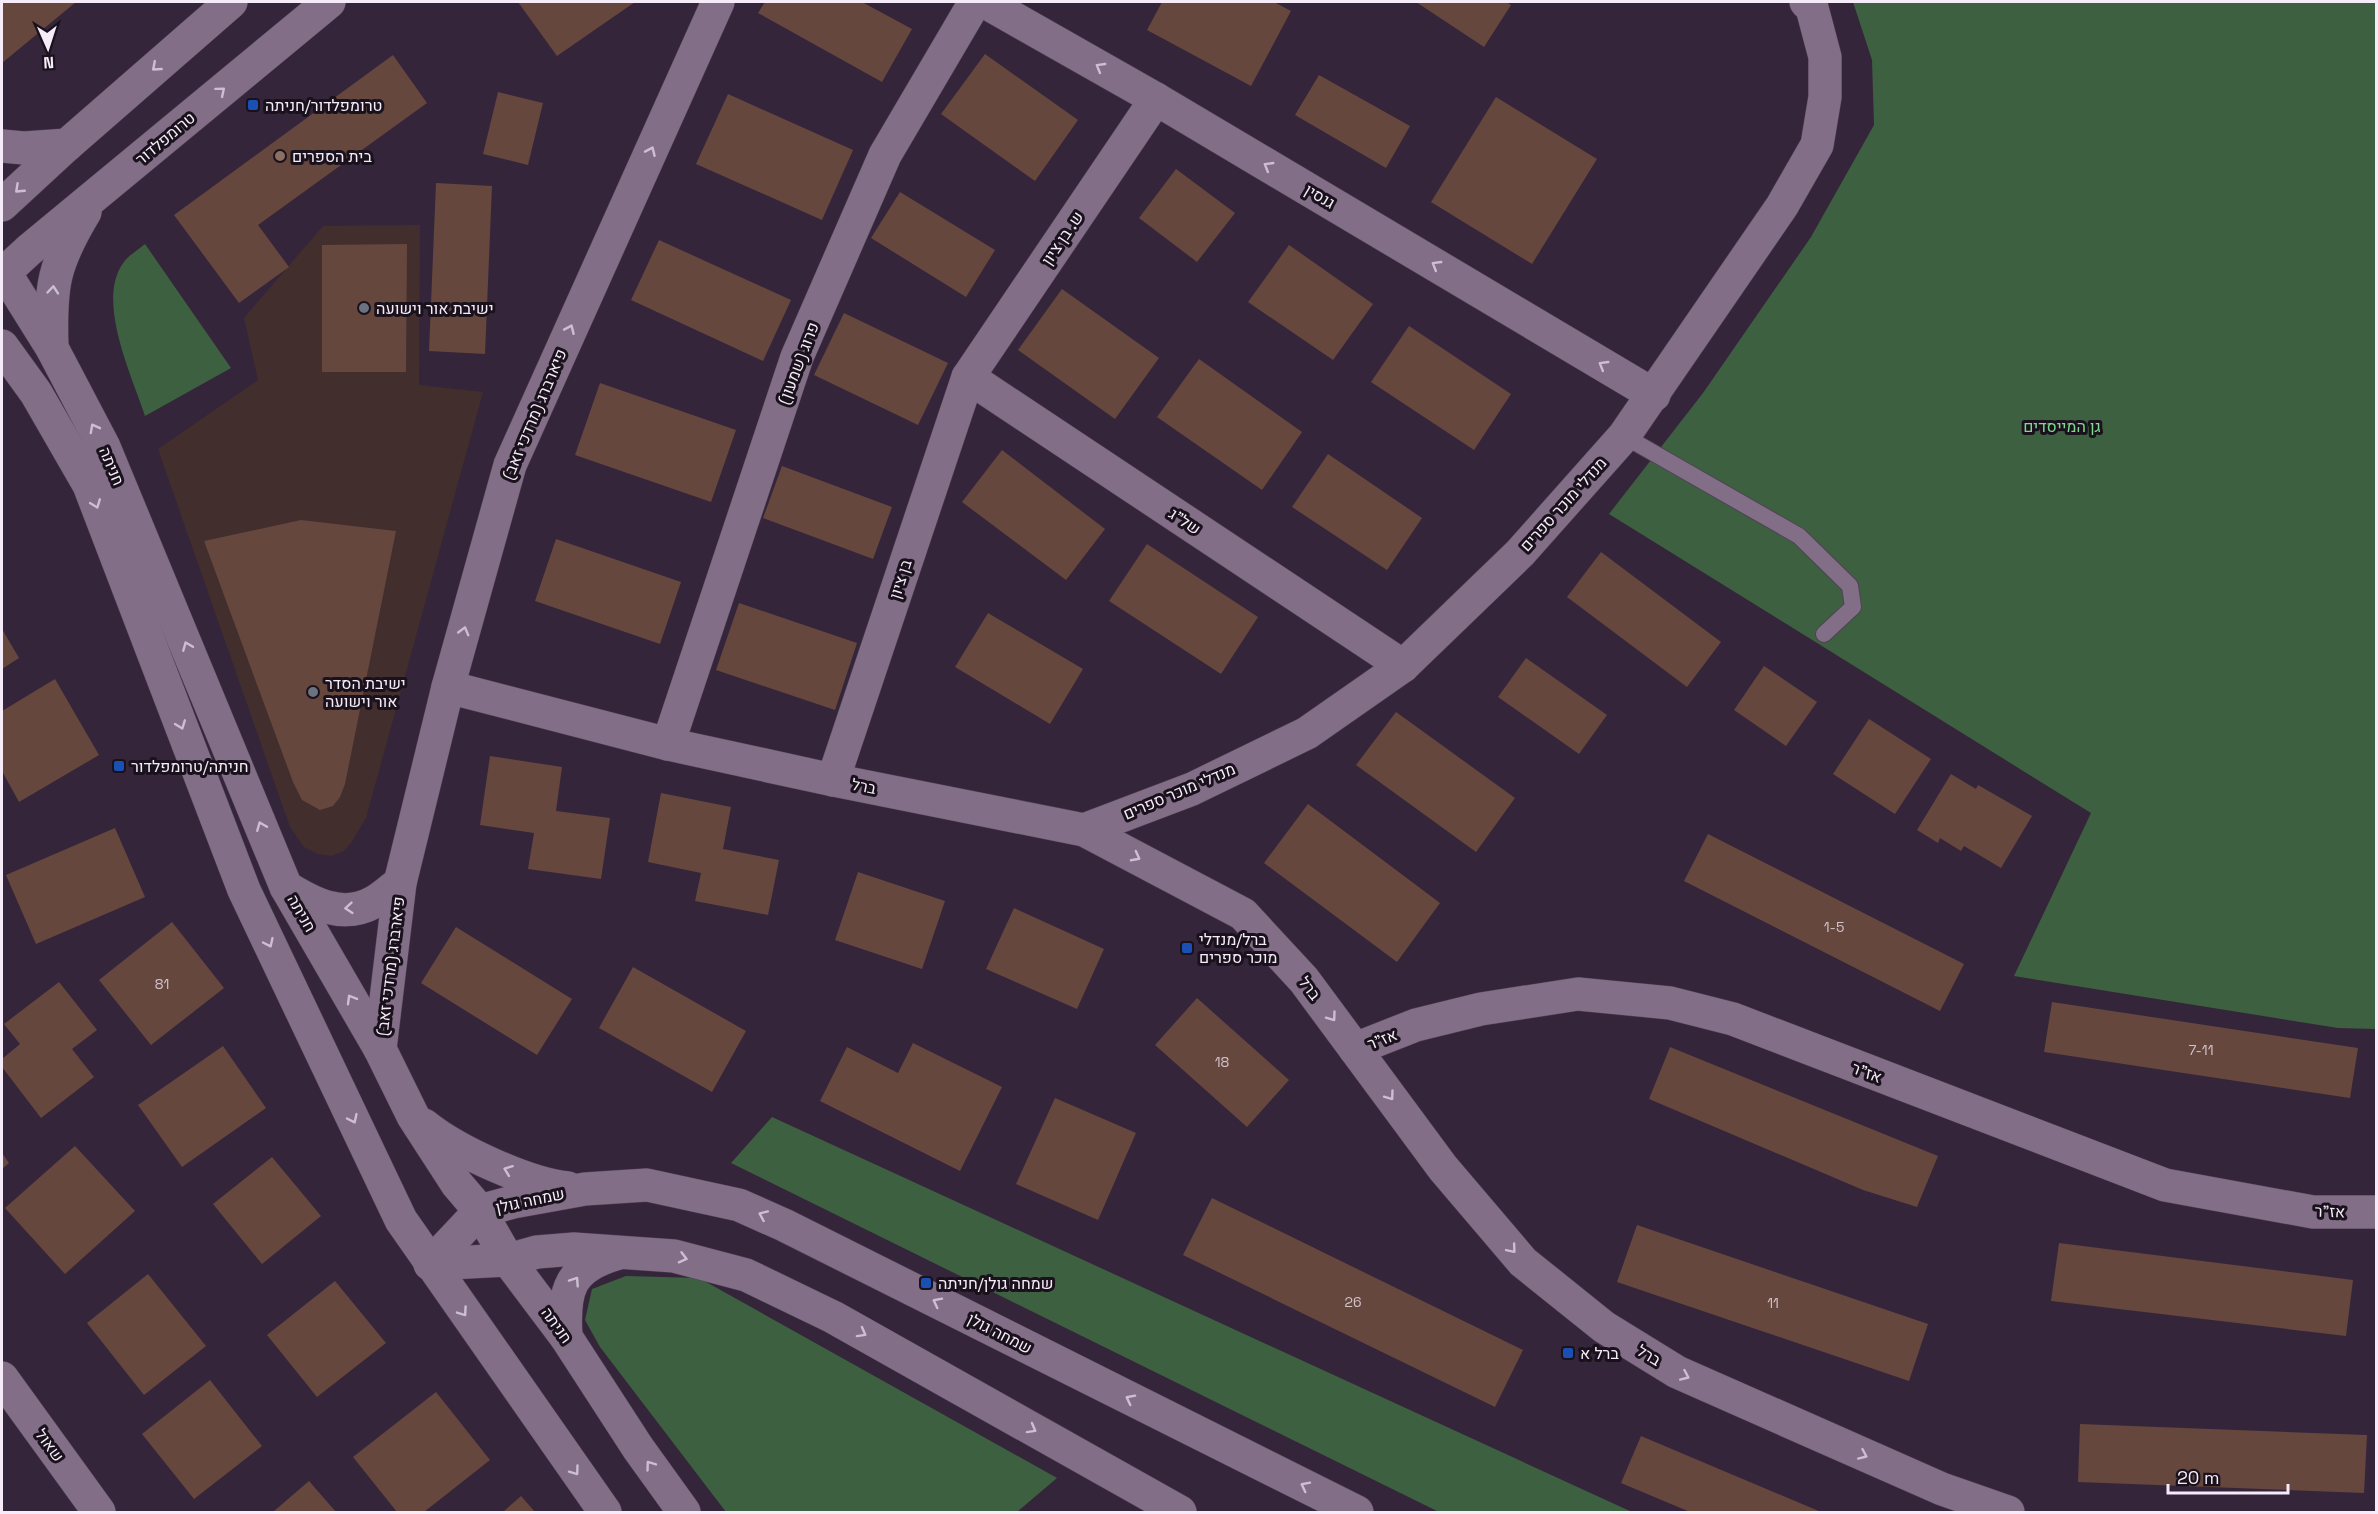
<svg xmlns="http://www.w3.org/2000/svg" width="2378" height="1514" viewBox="0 0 2378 1514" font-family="'Space Grotesk',Heebo,sans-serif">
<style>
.education{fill:#422e2c}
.green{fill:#3d6041}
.building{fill:#65473e}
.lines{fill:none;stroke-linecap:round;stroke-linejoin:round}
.lane-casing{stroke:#514255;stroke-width:18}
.street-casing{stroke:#514255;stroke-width:34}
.secondary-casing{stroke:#514255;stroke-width:34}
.lane{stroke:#826e87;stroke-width:16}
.street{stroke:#826e87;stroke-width:33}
.secondary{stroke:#826e87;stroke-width:33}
.oneway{stroke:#cdbfd1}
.transit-dot{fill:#1a4fb4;stroke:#19111b;stroke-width:2}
.education-dot{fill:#8d6e63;stroke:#19111b;stroke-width:2}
.worship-dot{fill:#6b7280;stroke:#19111b;stroke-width:2}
.labels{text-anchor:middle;stroke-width:6;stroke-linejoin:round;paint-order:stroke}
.number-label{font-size:14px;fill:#d2c2ca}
.poi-label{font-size:16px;fill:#f6ebf9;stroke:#19111b;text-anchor:start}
.street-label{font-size:16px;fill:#f6ebf9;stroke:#19111b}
.park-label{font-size:16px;fill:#81d88e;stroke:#19111b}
</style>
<rect width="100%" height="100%" fill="#35253a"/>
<!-- education -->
<path class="education" d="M420,225L419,385L483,392L366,818L351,843L344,851L332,856L318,854L304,847L290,827L158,449L258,380L244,318L323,226Z"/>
<!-- green -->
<g class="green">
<path d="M1853,2H2376V1029L2338,1028L2014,976L2091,813L1609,514L1703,393L1811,237L1874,125L1872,60Z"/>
<path d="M145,244L231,368L145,416C132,376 95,299 124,262C129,255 138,250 145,244Z"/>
<path d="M772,1117L1632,1512H1439L731,1163Z"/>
<path d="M626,1276L699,1278L1057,1478L1017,1512H726L600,1347L585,1320L592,1289Z"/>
</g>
<!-- building -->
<g class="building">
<path d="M2,2H76L2,63Z"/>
<path d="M518,2H635L557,56Z"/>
<path d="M765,2H862L912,29L882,82L758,13Z"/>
<path d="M1162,2H1274L1291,11L1251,86L1147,30Z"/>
<path d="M1416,2H1506L1511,5L1484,47Z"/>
<path d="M985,54L1078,120L1035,181L941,114Z"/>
<path d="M393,55L427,103L258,225L289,267L239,303L174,215Z"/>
<path d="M1319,75L1410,126L1386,168L1295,115Z"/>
<path d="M498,92L543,103L528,165L483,154Z"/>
<path d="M728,94L853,150L822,220L696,164Z"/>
<path d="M1496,97L1597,159L1532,264L1431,202Z"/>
<path d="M1176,169L1235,213L1197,262L1139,218Z"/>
<path d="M436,183L492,186L485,354L429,351Z"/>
<path d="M900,192L995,250L966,297L871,238Z"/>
<path d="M659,240L791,300L763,361L631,300Z"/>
<path d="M407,244L406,372H322V245Z"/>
<path d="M1289,245L1373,304L1333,360L1248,302Z"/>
<path d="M1062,289L1159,358L1115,419L1018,350Z"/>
<path d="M844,313L948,363L918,425L814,375Z"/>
<path d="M1409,326L1511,394L1474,450L1371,382Z"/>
<path d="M1199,359L1302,432L1262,490L1157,417Z"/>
<path d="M600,383L736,430L711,502L575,455Z"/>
<path d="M1002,450L1105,529L1066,580L962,502Z"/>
<path d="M1328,454L1422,518L1387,570L1292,507Z"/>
<path d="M782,466L892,507L873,559L763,518Z"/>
<path d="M301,520L396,531L345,784L340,797L333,806L320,810L302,800L293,782L204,541Z"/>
<path d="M556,539L681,582L660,644L535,601Z"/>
<path d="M1147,544L1258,617L1221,674L1109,601Z"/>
<path d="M1601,552L1721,642L1687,687L1567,597Z"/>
<path d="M739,603L857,643L835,710L716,670Z"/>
<path d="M988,613L1083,669L1050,724L955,667Z"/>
<path d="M2,629L19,658L2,669Z"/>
<path d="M1526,658L1607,715L1579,754L1498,697Z"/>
<path d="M1764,666L1817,702L1786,746L1734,710Z"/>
<path d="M55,679L99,755L19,802L2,771V711Z"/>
<path d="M1396,712L1515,798L1476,852L1356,765Z"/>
<path d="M1869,719L1931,759L1895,814L1833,774Z"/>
<path d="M490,756L562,767L556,811L610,818L601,879L528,869L534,833L480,825Z"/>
<path d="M1951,774L1976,789L1978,785L2032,816L2001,868L1964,846L1961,851L1940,838L1938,843L1917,830Z"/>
<path d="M661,793L731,807L723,849L779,860L768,915L695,901L701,873L648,862Z"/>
<path d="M1308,804L1440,903L1397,962L1264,863Z"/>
<path d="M115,828L145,897L36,944L6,875Z"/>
<path d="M1708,834L1964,964L1940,1011L1684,881Z"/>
<path d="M858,872L945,901L922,969L835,940Z"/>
<path d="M1014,908L1104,949L1077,1009L986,969Z"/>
<path d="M172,922L224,988L151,1045L99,980Z"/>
<path d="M456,927L572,999L537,1055L421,983Z"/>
<path d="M633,967L746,1031L712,1092L599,1028Z"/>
<path d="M59,982L97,1030L72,1049L94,1077L41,1118L2,1067V1059L20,1044L4,1024Z"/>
<path d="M1197,998L1289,1080L1247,1127L1155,1045Z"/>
<path d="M2052,1002L2358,1048L2350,1098L2044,1052Z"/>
<path d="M913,1043L1002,1087L960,1171L820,1101L847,1047L898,1073Z"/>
<path d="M223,1046L266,1108L182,1167L138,1105Z"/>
<path d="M1670,1047L1938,1156L1917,1207L1863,1190L1649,1099Z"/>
<path d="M1055,1098L1136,1133L1098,1220L1016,1184Z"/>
<path d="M75,1146L135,1211L65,1274L5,1208Z"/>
<path d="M2,1153L9,1163L2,1169Z"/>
<path d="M272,1157L321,1216L262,1264L213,1204Z"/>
<path d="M1212,1198L1523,1350L1495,1407L1183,1255Z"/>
<path d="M1637,1225L1928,1324L1909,1381L1617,1282Z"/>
<path d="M2059,1243L2353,1280L2346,1336L2051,1301Z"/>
<path d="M148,1274L206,1346L144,1395L87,1323Z"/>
<path d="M335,1281L386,1343L317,1397L267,1335Z"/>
<path d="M210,1380L262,1446L194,1499L142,1434Z"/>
<path d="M436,1392L490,1460L424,1512H397L353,1457Z"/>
<path d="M2080,1424L2367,1435L2364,1493L2078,1482Z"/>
<path d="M1641,1436L1821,1512H1690L1621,1483Z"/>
<path d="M309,1481L336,1512H273Z"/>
<path d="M521,1496L535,1512H503Z"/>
</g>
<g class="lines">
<defs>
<path id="lane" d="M1624,436L1799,536L1850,586L1853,607L1824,634"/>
<g id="street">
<path d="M985,2L1156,99L1654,395"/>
<path d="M968,377L1403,666"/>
<path d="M448,687L668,744L833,780L1084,830L1243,914L1304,980L1443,1168L1523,1262L1604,1327L1677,1372L1942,1489L2008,1512"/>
<path d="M668,744L797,357L885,155L975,2"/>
<path d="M833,780L968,377L1156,99"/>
<path d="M1084,830L1192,789L1307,733L1403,666L1520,553L1624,436L1782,206L1817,145L1825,97V57L1812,8L1806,2"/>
<path d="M286,887C312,903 342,920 374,902C383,897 391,889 400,883"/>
<path d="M380,1049L400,883L448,687L510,465L718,2"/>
<path d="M1355,1049L1416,1025L1481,1009L1578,994L1670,1003L1733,1019L2165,1185L2313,1212H2376"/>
<path d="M2,1378L99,1512"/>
</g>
<g id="secondary">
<path d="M2,146L24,148L67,145"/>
<path d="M2,205L67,145L231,2"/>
<path d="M2,268L52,348L104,447L286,887L380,1049L413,1116L457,1184L480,1211L508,1260L566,1337L638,1448L684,1512"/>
<path d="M2,275L29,250L329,2"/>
<path d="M2,346L36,393L89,485L244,890L401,1220L605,1512"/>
<path d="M52,348C50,286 53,265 85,212"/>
<path d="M424,1125C456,1151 528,1184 568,1188"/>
<path d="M430,1264L480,1211L513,1202L585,1189L647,1185L739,1205L784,1225L1357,1512"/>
<path d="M430,1264L508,1260L537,1252L574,1249L674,1256L746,1275L833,1317L1180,1512"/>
<path d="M566,1337C563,1289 569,1267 619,1253"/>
</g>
</defs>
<!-- lane casing -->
<use href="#lane" class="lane-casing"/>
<!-- street casing -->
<use href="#street" class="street-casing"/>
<!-- secondary casing -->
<use href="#secondary" class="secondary-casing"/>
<!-- lane -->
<use href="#lane" class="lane"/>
<!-- street -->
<use href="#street" class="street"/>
<!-- secondary -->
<use href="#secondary" class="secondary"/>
</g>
<!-- one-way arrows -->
<defs><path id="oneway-chevron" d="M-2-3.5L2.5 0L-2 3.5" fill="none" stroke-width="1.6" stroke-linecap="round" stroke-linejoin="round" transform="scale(1.5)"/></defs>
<g class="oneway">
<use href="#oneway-chevron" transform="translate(156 67) rotate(139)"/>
<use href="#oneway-chevron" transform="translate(1100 67) rotate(-150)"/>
<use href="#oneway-chevron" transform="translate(221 91) rotate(-40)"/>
<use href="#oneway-chevron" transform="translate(651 151) rotate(-66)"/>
<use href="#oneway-chevron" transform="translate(1268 166) rotate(-149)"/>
<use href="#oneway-chevron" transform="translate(19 189) rotate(137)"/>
<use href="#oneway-chevron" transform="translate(1436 265) rotate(-149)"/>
<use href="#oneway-chevron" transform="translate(53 290) rotate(-85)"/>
<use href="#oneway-chevron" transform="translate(570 329) rotate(-66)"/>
<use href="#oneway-chevron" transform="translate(1603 365) rotate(-149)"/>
<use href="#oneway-chevron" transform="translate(94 428) rotate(-118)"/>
<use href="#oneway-chevron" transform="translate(96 504) rotate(69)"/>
<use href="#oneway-chevron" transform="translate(464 631) rotate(-75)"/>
<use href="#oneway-chevron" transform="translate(187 646) rotate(-112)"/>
<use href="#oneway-chevron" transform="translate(181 725) rotate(69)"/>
<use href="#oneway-chevron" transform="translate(261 826) rotate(-112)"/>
<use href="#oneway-chevron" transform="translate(1136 857) rotate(28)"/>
<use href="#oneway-chevron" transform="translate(349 908) rotate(175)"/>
<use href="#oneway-chevron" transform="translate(269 943) rotate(65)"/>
<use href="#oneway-chevron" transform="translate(351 999) rotate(-120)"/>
<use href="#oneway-chevron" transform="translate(1332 1017) rotate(54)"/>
<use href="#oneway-chevron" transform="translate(1390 1096) rotate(54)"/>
<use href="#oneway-chevron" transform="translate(353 1119) rotate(65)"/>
<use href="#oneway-chevron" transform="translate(508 1170) rotate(-159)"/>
<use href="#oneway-chevron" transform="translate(763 1215) rotate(-156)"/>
<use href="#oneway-chevron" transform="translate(1512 1249) rotate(50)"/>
<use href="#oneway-chevron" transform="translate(683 1258) rotate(15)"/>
<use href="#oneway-chevron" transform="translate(575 1281) rotate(-56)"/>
<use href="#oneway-chevron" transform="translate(937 1302) rotate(-153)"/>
<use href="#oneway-chevron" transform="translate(463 1312) rotate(55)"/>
<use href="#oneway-chevron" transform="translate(862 1333) rotate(29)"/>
<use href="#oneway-chevron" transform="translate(1685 1376) rotate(24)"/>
<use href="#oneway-chevron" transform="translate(1130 1399) rotate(-153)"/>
<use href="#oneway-chevron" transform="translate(1032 1429) rotate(29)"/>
<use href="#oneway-chevron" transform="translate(1863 1455) rotate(24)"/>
<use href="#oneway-chevron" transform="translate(650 1465) rotate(-126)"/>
<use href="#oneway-chevron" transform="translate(575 1471) rotate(54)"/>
<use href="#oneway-chevron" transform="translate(1305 1486) rotate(-153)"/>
</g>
<!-- markers -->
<g class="transit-dot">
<rect x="247" y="99" width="12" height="12" rx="3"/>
<rect x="113" y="760" width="12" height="12" rx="3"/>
<rect x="1181" y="942" width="12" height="12" rx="3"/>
<rect x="920" y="1277" width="12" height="12" rx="3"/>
<rect x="1562" y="1347" width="12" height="12" rx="3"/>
</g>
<circle class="education-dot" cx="280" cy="156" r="6"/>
<g class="worship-dot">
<circle cx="364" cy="308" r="6"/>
<circle cx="313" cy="692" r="6"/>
</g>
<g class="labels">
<!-- number labels -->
<g class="number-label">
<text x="1834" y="932">1-5</text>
<text x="162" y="989">81</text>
<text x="2201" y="1055">7-11</text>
<text x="1222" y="1067">18</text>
<text x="1353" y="1307">26</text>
<text x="1773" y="1308">11</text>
</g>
<!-- poi labels -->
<g class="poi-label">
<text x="265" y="111">טרומפלדור/חניתה</text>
<text x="292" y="162">בית הספרים</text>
<text x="376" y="314">ישיבת אור וישועה</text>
<text x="325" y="689">ישיבת הסדר<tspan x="325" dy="18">אור וישועה</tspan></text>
<text x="131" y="772">חניתה/טרומפלדור</text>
<text x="1199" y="945">ברל/מנדלי<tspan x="1199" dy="18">מוכר ספרים</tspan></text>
<text x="938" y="1289">שמחה גולן/חניתה</text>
<text x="1580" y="1359">ברל א</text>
</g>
<!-- street labels -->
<g class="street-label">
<text transform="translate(165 138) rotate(-40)" y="6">טרומפלדור</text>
<text transform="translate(1320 196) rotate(31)" y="6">גנסין</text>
<text transform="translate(1062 238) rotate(-56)" y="6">ש. בן ציון</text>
<text transform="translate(798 363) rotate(-69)" y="6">פרוג (שמעון)</text>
<text transform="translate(534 414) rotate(-67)" y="6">פיארברג (מרדכי זאב)</text>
<text transform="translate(112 466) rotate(67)" y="6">חניתה</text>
<text transform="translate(1563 504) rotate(-48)" y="6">מנדלי מוכר ספרים</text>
<text transform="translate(1185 521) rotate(34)" y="6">של"ג</text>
<text transform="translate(900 579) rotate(-72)" y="6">בן ציון</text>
<text transform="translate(864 786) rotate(11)" y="6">ברל</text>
<text transform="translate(1179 791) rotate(-23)" y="6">מנדלי מוכר ספרים</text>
<text transform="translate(302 913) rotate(60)" y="6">חניתה</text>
<text transform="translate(390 966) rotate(-83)" y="6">פיארברג (מרדכי זאב)</text>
<text transform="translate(1310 988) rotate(52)" y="6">ברל</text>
<text transform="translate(1382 1039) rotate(-21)" y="6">אז"ר</text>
<text transform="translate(1867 1072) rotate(21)" y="6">אז"ר</text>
<text transform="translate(530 1200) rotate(-12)" y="6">שמחה גולן</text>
<text transform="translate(2330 1211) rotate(2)" y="6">אז"ר</text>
<text transform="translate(557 1325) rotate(54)" y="6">חניתה</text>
<text transform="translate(1000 1333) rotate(27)" y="6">שמחה גולן</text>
<text transform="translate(1649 1355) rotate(31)" y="6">ברל</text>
<text transform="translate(50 1445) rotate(54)" y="6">שאול</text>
</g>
<!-- park labels -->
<g class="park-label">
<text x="2062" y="432">גן המייסדים</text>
</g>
</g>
<!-- border -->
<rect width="2378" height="1514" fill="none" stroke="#f6ebf9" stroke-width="6"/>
<!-- north arrow -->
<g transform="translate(48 48) rotate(177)" stroke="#19111b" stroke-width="4.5" paint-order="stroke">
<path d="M0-4.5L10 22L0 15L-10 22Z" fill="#f6ebf9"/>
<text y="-9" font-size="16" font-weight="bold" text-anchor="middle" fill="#f6ebf9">N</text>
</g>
<!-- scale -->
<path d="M2168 1484v9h120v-9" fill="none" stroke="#f6ebf9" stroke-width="3"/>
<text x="2177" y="1484" font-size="18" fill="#f6ebf9" stroke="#19111b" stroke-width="4.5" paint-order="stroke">20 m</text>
</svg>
